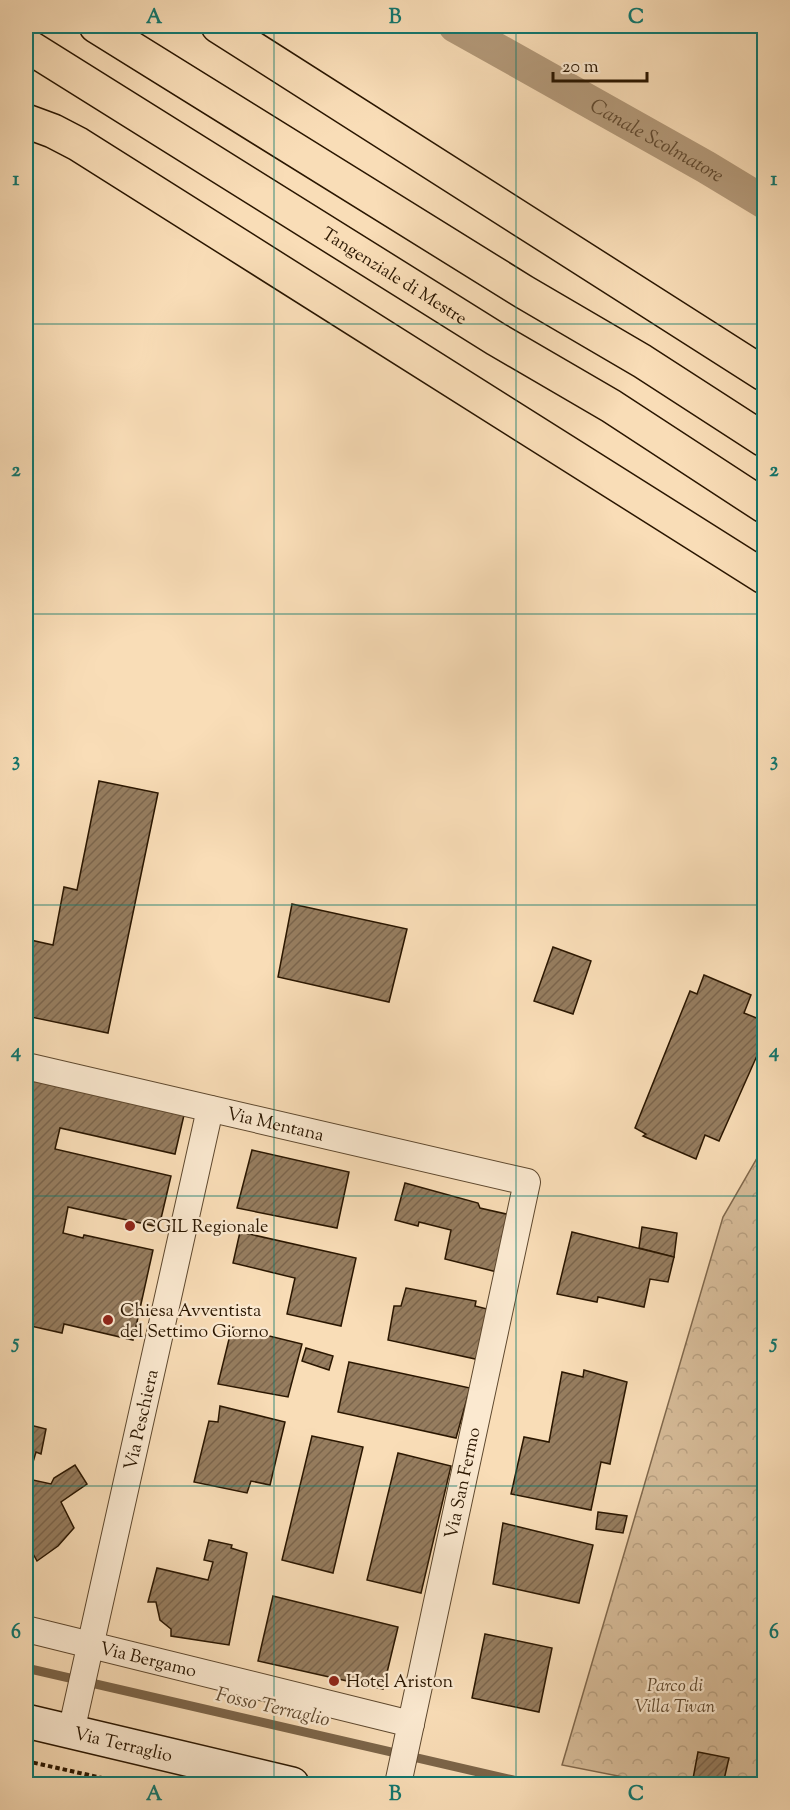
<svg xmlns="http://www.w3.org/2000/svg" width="790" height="1810" viewBox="0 0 790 1810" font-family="'Sorts Mill Goudy',serif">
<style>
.forest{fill:url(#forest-crowns);stroke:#80684c;stroke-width:1.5}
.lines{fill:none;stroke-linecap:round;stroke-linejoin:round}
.stream{stroke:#7c6549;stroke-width:9}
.canal{stroke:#b39979;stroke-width:33}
.building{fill:url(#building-hatch);stroke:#2a1600;stroke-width:1.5}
.street-casing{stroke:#5e482e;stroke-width:28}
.secondary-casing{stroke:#2a1600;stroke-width:36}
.highway-casing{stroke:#2a1600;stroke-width:36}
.path{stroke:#2a1600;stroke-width:4;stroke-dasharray:4.5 3;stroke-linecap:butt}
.street{stroke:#fbe9d0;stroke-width:26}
.secondary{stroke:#fbe9d0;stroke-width:33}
.highway{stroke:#f9ddb7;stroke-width:33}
.grid{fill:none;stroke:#0f766e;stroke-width:1.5;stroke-opacity:0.55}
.poi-dot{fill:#8f2418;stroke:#fbe9d0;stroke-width:2}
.labels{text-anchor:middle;stroke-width:4.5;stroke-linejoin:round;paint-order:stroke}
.street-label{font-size:18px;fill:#2a1600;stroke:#fbe9d0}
.poi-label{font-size:18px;fill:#2a1600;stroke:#fbe9d0;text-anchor:start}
.park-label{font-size:18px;font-style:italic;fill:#5e482e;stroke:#fbe9d0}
.water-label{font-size:20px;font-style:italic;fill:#614a30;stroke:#fbe9d0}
.neatline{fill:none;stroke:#0f766e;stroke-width:2}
.grid-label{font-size:20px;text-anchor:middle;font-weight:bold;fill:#0f766e}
</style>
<defs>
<pattern id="forest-crowns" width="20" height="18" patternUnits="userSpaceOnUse" patternTransform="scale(1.5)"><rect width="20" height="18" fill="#d6bb98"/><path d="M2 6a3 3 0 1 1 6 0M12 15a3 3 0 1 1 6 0" fill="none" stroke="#b8a081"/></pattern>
<pattern id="building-hatch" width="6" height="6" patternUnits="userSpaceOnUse" patternTransform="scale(1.5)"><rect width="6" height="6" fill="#967d5f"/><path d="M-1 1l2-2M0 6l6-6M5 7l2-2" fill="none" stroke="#7b654c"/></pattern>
</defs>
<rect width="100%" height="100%" fill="#f9ddb7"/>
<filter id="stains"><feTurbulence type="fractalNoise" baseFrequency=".00333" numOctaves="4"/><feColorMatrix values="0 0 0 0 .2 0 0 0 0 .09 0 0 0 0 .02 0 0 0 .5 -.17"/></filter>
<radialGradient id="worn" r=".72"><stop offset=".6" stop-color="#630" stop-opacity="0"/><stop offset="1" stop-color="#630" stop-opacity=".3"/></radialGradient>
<!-- forest -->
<path class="forest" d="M764,1146V1784H659L562,1765L723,1217Z"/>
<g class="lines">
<!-- stream -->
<path class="stream" d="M26,1668L513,1780"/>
<!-- canal -->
<path class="canal" id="s1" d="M455,26L706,167L764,202"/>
</g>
<!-- building -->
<g class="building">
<path d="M99,781L158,793L108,1033L26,1016V939L53,945L64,887L77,890Z"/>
<path d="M292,904L407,929L389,1002L278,977Z"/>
<path d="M553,947L591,961L573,1014L534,1001Z"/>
<path d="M704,975L751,995L744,1013L764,1021V1040L719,1141L705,1135L696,1159L643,1136L646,1134L635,1128L690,991L697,994Z"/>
<path d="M26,1079L184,1115L175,1154L60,1128L55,1149L171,1176L159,1227L68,1207L63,1233L83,1238L84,1235L153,1250L133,1340L64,1324L62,1333L26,1325V1263L33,1229L26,1228Z"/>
<path d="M252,1150L349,1172L337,1228L237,1208Z"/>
<path d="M405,1183L478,1203L480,1208L515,1216L501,1273L445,1259L451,1230L419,1222L418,1226L395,1220Z"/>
<path d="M642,1227L677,1233L674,1257L639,1248Z"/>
<path d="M240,1232L356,1258L341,1326L287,1314L295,1278L233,1263Z"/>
<path d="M572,1232L674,1257L668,1282L650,1279L644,1307L598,1297L597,1302L557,1294Z"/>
<path d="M406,1288L476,1301L475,1306L491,1310L480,1360L388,1340L394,1306H401Z"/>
<path d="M232,1327L302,1344L288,1397L218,1384Z"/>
<path d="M306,1348L333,1356L329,1370L302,1361Z"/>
<path d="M349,1362L470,1388L456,1438L338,1412Z"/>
<path d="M584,1370L627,1382L610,1464L601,1462L591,1510L511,1494L524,1437L549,1442L562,1372L583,1377Z"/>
<path d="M220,1406L285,1422L270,1485L251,1481L247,1493L194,1482L209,1421L218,1422Z"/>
<path d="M26,1424L46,1429L41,1454L36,1452L28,1479L51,1484L54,1478L75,1465L87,1484L61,1502L74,1528L58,1546L37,1561L26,1541Z"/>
<path d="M312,1436L363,1447L333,1573L282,1560Z"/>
<path d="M398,1453L451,1466L421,1593L367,1580Z"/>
<path d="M598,1512L627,1516L623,1533L596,1529Z"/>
<path d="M503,1523L593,1545L579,1603L493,1584Z"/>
<path d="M209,1540L232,1545L231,1548L247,1553L229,1645L171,1636V1629L160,1620L156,1602H148L157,1568L208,1580L213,1562L204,1560Z"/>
<path d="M273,1596L398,1627L383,1689L258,1661Z"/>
<path d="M485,1634L552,1648L539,1712L472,1698Z"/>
<path d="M698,1752L729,1758L723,1784H692Z"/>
</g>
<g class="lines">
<defs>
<g id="street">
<path id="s2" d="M26,1066L527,1182L398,1784"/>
<path id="s3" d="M26,1629L411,1724"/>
<path id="s4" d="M71,1732L210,1109"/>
</g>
<g id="secondary">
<path id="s5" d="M26,1721L292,1784"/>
</g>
<g id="highway">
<path d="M96,26L524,292L642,361L764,440"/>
<path d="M218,26L764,374"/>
<path id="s6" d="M26,45L496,339L611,406L764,506"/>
<path d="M26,121L53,131L78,144L764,577"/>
</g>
</defs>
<!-- street casing -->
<use href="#street" class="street-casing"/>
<!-- secondary casing -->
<use href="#secondary" class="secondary-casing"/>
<!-- highway casing -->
<use href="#highway" class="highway-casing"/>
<!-- path -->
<path class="path" d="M26,1761L129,1784"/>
<!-- street -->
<use href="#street" class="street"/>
<!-- secondary -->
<use href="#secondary" class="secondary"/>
<!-- highway -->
<use href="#highway" class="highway"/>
</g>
<!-- grid -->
<path class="grid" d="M274,26V1784M516,26V1784M26,324H764M26,614H764M26,905H764M26,1196H764M26,1486H764"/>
<!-- markers -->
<g class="poi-dot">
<circle cx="130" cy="1226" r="6"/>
<circle cx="108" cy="1320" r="6"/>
<circle cx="334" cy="1681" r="6"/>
</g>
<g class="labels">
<!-- street labels -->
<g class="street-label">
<text dy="6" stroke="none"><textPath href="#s6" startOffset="435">Tangenziale di Mestre</textPath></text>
<text dy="6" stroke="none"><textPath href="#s2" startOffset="256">Via Mentana</textPath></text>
<text dy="6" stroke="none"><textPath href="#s4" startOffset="320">Via Peschiera</textPath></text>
<text transform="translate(462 1483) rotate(-78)" y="6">Via San Fermo</text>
<text dy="6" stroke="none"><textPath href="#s3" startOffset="126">Via Bergamo</textPath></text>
<text dy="6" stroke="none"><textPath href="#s5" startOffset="100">Via Terraglio</textPath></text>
</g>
<!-- poi labels -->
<g class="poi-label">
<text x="142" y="1232">CGIL Regionale</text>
<text x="120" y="1316">Chiesa Avventista<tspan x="120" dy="21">del Settimo Giorno</tspan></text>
<text x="346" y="1687">Hotel Ariston</text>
</g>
<!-- park labels -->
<g class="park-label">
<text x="675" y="1691">Parco di<tspan x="675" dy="21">Villa Tivan</tspan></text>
</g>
<!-- water labels -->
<g class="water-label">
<text dy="7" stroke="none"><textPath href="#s1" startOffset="232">Canale Scolmatore</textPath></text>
<text transform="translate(273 1706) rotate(13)" y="7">Fosso Terraglio</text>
</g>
</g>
<!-- margin -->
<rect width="790" height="1810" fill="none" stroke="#f9ddb7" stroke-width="66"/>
<!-- scale -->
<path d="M553 72v9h94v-9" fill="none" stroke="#2a1600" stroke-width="3"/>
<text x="562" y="72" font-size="18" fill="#2a1600" stroke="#fbe9d0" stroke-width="4.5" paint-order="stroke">20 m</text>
<rect x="33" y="33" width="724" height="1744" class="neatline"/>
<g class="grid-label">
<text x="154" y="23">A</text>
<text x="395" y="23">B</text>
<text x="636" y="23">C</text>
<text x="16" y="185">1</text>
<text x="774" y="185">1</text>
<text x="16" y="476">2</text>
<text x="774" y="476">2</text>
<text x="16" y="766">3</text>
<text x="774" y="766">3</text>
<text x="16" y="1057">4</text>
<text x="774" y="1057">4</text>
<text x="16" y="1348">5</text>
<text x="774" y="1348">5</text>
<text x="16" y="1638">6</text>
<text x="774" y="1638">6</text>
<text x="154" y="1800">A</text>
<text x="395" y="1800">B</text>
<text x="636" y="1800">C</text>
</g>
<rect width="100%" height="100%" filter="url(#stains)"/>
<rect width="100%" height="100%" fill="url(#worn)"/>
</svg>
